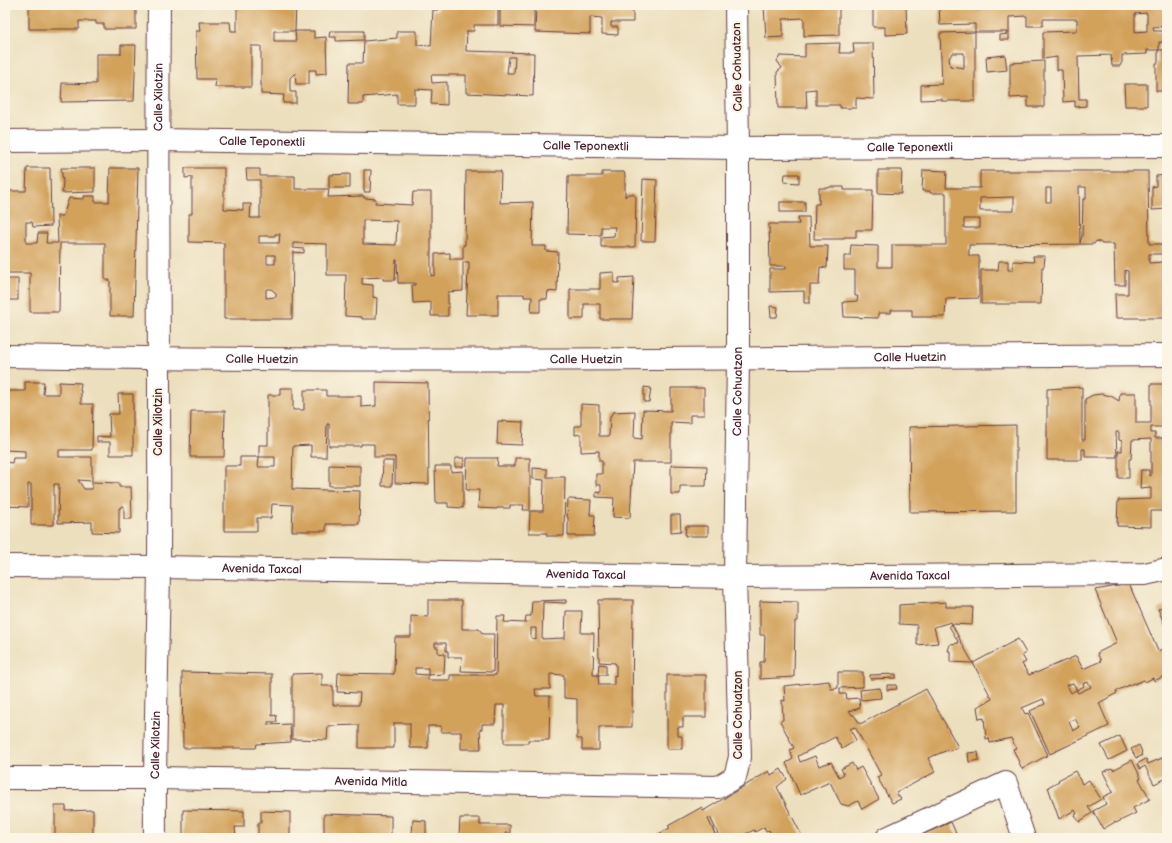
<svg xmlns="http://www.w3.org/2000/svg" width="1172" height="843" viewBox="0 0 1172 843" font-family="'Balsamiq Sans',sans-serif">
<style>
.building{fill:#d2a15a;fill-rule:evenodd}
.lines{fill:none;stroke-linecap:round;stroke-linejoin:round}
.minor-casing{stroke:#623c41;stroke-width:24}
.minor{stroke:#fff;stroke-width:22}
.labels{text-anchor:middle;stroke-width:4;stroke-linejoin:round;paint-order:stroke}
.street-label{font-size:12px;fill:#4a1f2b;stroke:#fcf5e5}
</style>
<rect width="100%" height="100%" fill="#fcf5e5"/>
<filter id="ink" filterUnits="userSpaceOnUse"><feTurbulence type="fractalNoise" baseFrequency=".025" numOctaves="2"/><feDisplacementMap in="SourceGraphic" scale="8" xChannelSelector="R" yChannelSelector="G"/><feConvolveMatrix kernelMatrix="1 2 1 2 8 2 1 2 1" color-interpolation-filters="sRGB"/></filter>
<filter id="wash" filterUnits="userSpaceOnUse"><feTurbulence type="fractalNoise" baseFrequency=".012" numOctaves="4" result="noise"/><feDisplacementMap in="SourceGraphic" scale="16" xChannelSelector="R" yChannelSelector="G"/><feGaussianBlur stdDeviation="0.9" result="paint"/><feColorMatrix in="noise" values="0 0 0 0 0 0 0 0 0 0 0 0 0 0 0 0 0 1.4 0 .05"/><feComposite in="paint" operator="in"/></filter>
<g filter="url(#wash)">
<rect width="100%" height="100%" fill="#ecdfbd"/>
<g id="blocks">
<!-- building -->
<g class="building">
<path d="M29,5H136V29H104V24H96V21H79V29H29Z"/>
<path d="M237,5H296L295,31H314V38L326,37L327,73L316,74V70H309V84H296L295,73L290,78V92H296V103H283L284,95L261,94V46H251V87H215L216,79H197L196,31H200L199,22H230L231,31H237ZM274,31H295L296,41H274Z"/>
<path d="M467,5H498V25H474V31H467L466,51L534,53L533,96L466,93V75H431L432,83L447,82V105L431,104L432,90L415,89V104H397V94L363,97V104H348L349,63H363L364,41L397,38V31H417V45L431,46L433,10H438V7H467ZM509,57H515L514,73H507Z"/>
<path d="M500,5H534V27L500,26Z"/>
<path d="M536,5H633V22H611V27H618V35L602,34V18L590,17V34L535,32Z"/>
<path d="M764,5H839V35L804,36V18L783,19V37L766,38Z"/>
<path d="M873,5H906L907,34L885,35V27H873Z"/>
<path d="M939,5H974V10H987V5H1167V26L1153,27L1154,31H1167V43L1159,42V50H1147V54L1122,55V62L1120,66H1112L1111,55L1078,56L1079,99H1086V106L1075,107V101L1063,102L1062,70H1057V57L1043,59V32L1077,31V19H1043V26H1027V16L1009,17V40H1000V35L1008,34V32H975V24L940,25ZM1147,13V31L1135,32V14Z"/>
<path d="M330,31H364V40L336,41V37H329Z"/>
<path d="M975,32V101H942V99L921,100V85L942,84L940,33ZM953,53H964V68L950,66L949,58Z"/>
<path d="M840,43L839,53H854L853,43H873L874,99L856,98V108H840V105H816V89L806,90L807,108H778L777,72L782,68L777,61L780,56L805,57V44Z"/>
<path d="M121,45H136L134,101L61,102L62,83L96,84V54H121Z"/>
<path d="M1158,50H1167V91H1156V63H1158Z"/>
<path d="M1005,55L1007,70L987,72L986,57Z"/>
<path d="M1044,61V107H1028V97L1010,98V63Z"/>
<path d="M1124,84H1147V106H1125Z"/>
<path d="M27,168H50L51,226L33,227L32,222H26V243H37L38,233H47L46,243H58L57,216H63L69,198L84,199V196H95V202H109L110,168H138L134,316H110V280H105V243H60L59,312H30V273H5V243H8L9,233H5V191H26Z"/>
<path d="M61,168H95V192L62,193L63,181Z"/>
<path d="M185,168H224V209L243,210V204H251L250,218H260V180H247L246,169H260V176H295V189H329L328,197L364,196V198L376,199L375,203L412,205L413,192H431V276L435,275V254L450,253V259H463V245H465L466,171H501L500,203L533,202L532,246H546V251L558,252L557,292L548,291L547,299H540V312H531L532,297H524V294H498V315H466L468,270H469V262H463V291L448,292V316H431V302L413,303L412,285H415V283H398L397,260H396L395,280H383V277L362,278V284L373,285V297L377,298L376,319H362V317L345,316L346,275H327V244L293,243V248L304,249V253L293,252L292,319H224V243L189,242V214H192V177L185,178ZM363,220L397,221L396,245L363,244ZM275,234H280L279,243H259V236H275ZM267,255H275V264H267ZM266,289H271L276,293V297L266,298Z"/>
<path d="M364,170H371L370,192H364Z"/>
<path d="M878,170H902L901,194L878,193Z"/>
<path d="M923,170L947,171L946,188H980V171H1148L1149,244H1162V254H1149V263L1163,262V255H1167V318H1116L1115,294H1128V271L1125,270V285H1115L1114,244H1102L1100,242L1096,241L1094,244L969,245V256H979V298L946,299L945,317H912V310H891V313H878V318L844,317L843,302L857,301L858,296H855V270H844V256H850L851,245L878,246V267H892V245H946V193H930V191H922ZM1079,187H1086V199H1083L1082,236L1080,243ZM1046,188H1051V202H1046ZM1014,197V211H980V198ZM964,219H980V228H964Z"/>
<path d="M602,172H624L625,175V197L628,194H633L636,197L635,247H601V237L614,236L615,227H601V235L567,234L568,176H602Z"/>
<path d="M350,174V188H329V175Z"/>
<path d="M785,174H799V183L784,182Z"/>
<path d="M1167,175V209L1152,210V187L1156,186V176Z"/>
<path d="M643,179L657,180L655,241H641Z"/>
<path d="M829,187H844V190H873L872,230H856V237H844V239H814L815,204H819V188H829Z"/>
<rect x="780" y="202" width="25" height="10"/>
<path d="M798,217H809L810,246H828L827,268L820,267L819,285H810V303H804V291L770,292V269H786V266H770L769,224H799Z"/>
<path d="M1033,256H1045L1044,267H1042L1041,304H981V270H998L999,261H1008V270H1013V261L1034,262Z"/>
<path d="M614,272V283H619V278L634,277L632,319H600V304H584V319H570V289H600V273Z"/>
<rect x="5" y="279" width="13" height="21"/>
<path d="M770,306L778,307L777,317H771Z"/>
<path d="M25,382H44L43,394H59V382L81,383L80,391H81V404H93L92,450H59V457H92V481L78,480L84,489H92V482L119,483V487H131L132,519H124V506H121V508H119V533L92,532V522L58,523L59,484H54V525H31V484H28V507L5,506V462L12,463L13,458H25V451L5,450V391H25Z"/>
<path d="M376,382L428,383L429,484L395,483V457H374V444H361V446H329V424H327L326,457H311V445L293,446L292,489L360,491L359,524H326V531H292L293,505L272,504L271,518H257V531H224V466H240V457H259L258,467H275V457H259V445H268V395H280V388H293V410H304V390H326V396H361V407L376,406Z"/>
<path d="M1151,384H1167V427H1151V433H1155V438H1167V516H1165V511H1151V527L1117,526L1118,500L1151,499V488L1140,489L1141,470H1149V475L1151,476V439L1132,440L1131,459H1129V478H1118V451H1122V441L1119,440V432H1116L1117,457H1085V449H1082V460H1047V389L1082,387V440H1085V399L1093,395L1102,394L1111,396L1119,401L1120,393H1136V423H1151Z"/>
<path d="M644,387L651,388L649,402H644Z"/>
<path d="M671,388H704V415H690V423L671,422V462H633L630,518L613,517L614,498L596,497V492L601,493V485H596V474H602V461H599V451L581,452V434L575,435V426H581V404L599,405V436H609L610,417L613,412L635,411L634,438L642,439L643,410L671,411Z"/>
<path d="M118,394H133V455H110V442H97V436L110,437L109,414H119Z"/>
<path d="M191,411H225L224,457H190Z"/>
<path d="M498,421L523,422L522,445L497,444Z"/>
<path d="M1016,425V511L910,512L909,427Z"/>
<path d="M455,458H464L463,467H455Z"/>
<path d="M467,458H498L497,466H515V458H530V510H523L524,505H510V508H497V509L478,508L479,490H466Z"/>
<path d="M383,461H393L392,486H382Z"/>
<path d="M329,465L360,466V486H329Z"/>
<path d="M671,465L707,466L706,486H680V494H671Z"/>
<path d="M435,466H451V472L463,471V508L448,507V503H436Z"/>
<path d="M533,468L547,469V477H565L564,536H547V533H529L530,511H543L544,480L533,479Z"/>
<path d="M568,499L591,500L590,515H595L594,536H568V517H567Z"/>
<path d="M671,515H680L681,531L671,532Z"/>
<path d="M686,526H708V536H685Z"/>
<path d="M1129,584L1158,651L1167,647V675L1154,681L1153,678L1145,682L1144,680L1134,684V683L1116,691L1117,693L1099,703L1109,726L1050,754L1030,711L1045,704L1043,699L1022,708L1025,714L1028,713L1048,755L1022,769L1013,749L1016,748L1011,738L990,743L989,738L986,739L984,718L979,719L977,707L992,699L973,663L1018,639L1026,653L1022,655L1026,662L1022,664L1029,675L1036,672V673L1076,656L1083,669L1101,661L1097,653L1117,643L1095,590ZM1088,682L1091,687L1078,693L1076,690L1071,693L1067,685L1073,683L1077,690L1084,686L1083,684ZM1075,719L1080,727L1073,731L1069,722Z"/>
<path d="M428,600H462V629H479L483,634H494L493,672L461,671L462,657H448V651H446V643H435V647H438V653L445,654L444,674L428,675V680H450V675H496L497,616H505L504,622L525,623L526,616H531L532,601L566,600V603L543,602L542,639L565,638L566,611H582L581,633H594L593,675H598L599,685H614V675L616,676V664H615V663L599,662L598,600H633L632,727H599V750H582V739H577V699L564,698V675L550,674V689H535L536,696H550L549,740H528V743H504V705H496L495,724H482V729H480L481,749H461V732H441V726H428V748H410V723H394V748H359V725L328,726L327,740L292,739V674L322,673V686H333V705H359L360,693L337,692L338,673L394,674L395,637H411V616L428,617ZM531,628H536V639L531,638ZM415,668H428V675L415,674Z"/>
<path d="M1167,600V630L1158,609L1166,605L1164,601Z"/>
<path d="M760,601L798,602V621H795L794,677L760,679V662H764L765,635H760Z"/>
<path d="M946,602V607H973L972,625L952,624L951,622L934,627L938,643L917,645V625L899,624V605Z"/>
<path d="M952,624L961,642L973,663L950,662V651H948L950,644L959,643L949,626Z"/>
<path d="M599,664L606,665V675H598Z"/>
<path d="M182,672L272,674V716L276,715L277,722H268V725L290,724L291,742L257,744L256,748H183Z"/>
<path d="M838,672H863V687L840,688V694H846L847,699L859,698L860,708L849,711L852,715H854L860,724L926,689L958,747L949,751L948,750L928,758L935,772L896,793L901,799L892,803L877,777L881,775L855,727L850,729L856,740L842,749L835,737L798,756L800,762L815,756L819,766L831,762L839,777L844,774L841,769L852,763L856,770L861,767L879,799L862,809L858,801L848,806L841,804L830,782L800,795L786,763L793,759L790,750L794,748L780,721L783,720L782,700L785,701L784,686L829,681L831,689L838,688Z"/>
<path d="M896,674V678L870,679V675Z"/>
<path d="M667,675H706V717H683V727H678V736H682V749H667Z"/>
<path d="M887,685H896L897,689L887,690Z"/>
<path d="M880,688L881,698L861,700L860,690Z"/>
<path d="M1120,736L1127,751L1109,760L1101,745Z"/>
<path d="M1139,745L1142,752L1141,753L1142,756L1136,758L1131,749Z"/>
<path d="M978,752L979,760L969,762L968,753Z"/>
<path d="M1167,756V778L1154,784L1145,766L1140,769L1137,764L1146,759L1148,764Z"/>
<path d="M1132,760L1141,778L1139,779L1150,799L1133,808L1136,813L1116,823L1115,822L1103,829L1093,811L1106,804L1103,797L1113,792L1103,772L1112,768L1113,770Z"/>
<path d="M781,769L787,779L777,787L803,838H772L769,830L766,831L764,827L755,832L754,830L737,838H720L710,817L708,819L717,838H651L670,828L668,826L702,807L703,811L769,771L771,775Z"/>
<path d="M1075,771L1082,784L1089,780L1101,799L1088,807L1092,813L1079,822L1075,815L1077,814L1075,810L1059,819L1048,787L1059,781L1058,780Z"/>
<path d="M55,806H66V811L93,810V838H55Z"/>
<path d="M183,810L244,811V827H235L236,838H183Z"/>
<path d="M261,811L290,812V838H258V823H261Z"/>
<path d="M324,814L391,816V838H324Z"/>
<path d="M460,818H480V825H510V833H505V838H459Z"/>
<path d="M413,820L426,821V835L457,836V838H413V834H412Z"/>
<path d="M951,822L958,838H915Z"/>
</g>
</g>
</g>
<g filter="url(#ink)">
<use href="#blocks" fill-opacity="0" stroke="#623c41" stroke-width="1"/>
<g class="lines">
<defs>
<g id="minor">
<path id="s1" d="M5,141L157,140L738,148L1167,146"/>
<path id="s2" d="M5,356C392,363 780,358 1167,355"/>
<path id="s3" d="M5,566L159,567L735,577L1145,574L1167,569"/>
<path id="s4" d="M5,778H155L718,787L735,777L740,757L735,577L738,359V148L736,5"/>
<path id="s5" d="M155,838C154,747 158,657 159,566C160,379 157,192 159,5"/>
<path d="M887,838L1006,783L1024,838"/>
</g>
</defs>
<!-- minor casing -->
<use href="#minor" class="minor-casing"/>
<!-- minor -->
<use href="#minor" class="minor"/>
</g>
</g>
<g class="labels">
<!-- street labels -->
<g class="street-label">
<text transform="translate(737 67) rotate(-91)" y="4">Calle Cohuatzon</text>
<text dy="4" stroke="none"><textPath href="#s5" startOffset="741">Calle Xilotzin</textPath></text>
<text dy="4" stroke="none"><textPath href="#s1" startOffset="257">Calle Teponextli</textPath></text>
<text dy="4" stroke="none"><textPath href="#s1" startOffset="581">Calle Teponextli</textPath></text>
<text dy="4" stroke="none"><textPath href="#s1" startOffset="905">Calle Teponextli</textPath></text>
<text dy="4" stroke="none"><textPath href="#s2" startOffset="905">Calle Huetzin</textPath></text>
<text dy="4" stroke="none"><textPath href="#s2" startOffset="257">Calle Huetzin</textPath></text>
<text dy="4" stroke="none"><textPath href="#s2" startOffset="581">Calle Huetzin</textPath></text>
<text dy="4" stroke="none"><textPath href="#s4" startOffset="1119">Calle Cohuatzon</textPath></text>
<text transform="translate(158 422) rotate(-90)" y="4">Calle Xilotzin</text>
<text dy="4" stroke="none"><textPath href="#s3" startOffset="257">Avenida Taxcal</textPath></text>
<text dy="4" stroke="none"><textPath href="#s3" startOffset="581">Avenida Taxcal</textPath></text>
<text dy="4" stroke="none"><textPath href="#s3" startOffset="905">Avenida Taxcal</textPath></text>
<text transform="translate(738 715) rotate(-90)" y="4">Calle Cohuatzon</text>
<text dy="4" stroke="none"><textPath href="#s5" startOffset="93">Calle Xilotzin</textPath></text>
<text dy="4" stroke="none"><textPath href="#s4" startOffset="366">Avenida Mitla</textPath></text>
</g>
</g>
<!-- margin -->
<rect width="1172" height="843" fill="none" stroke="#fcf5e5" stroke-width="20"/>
</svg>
